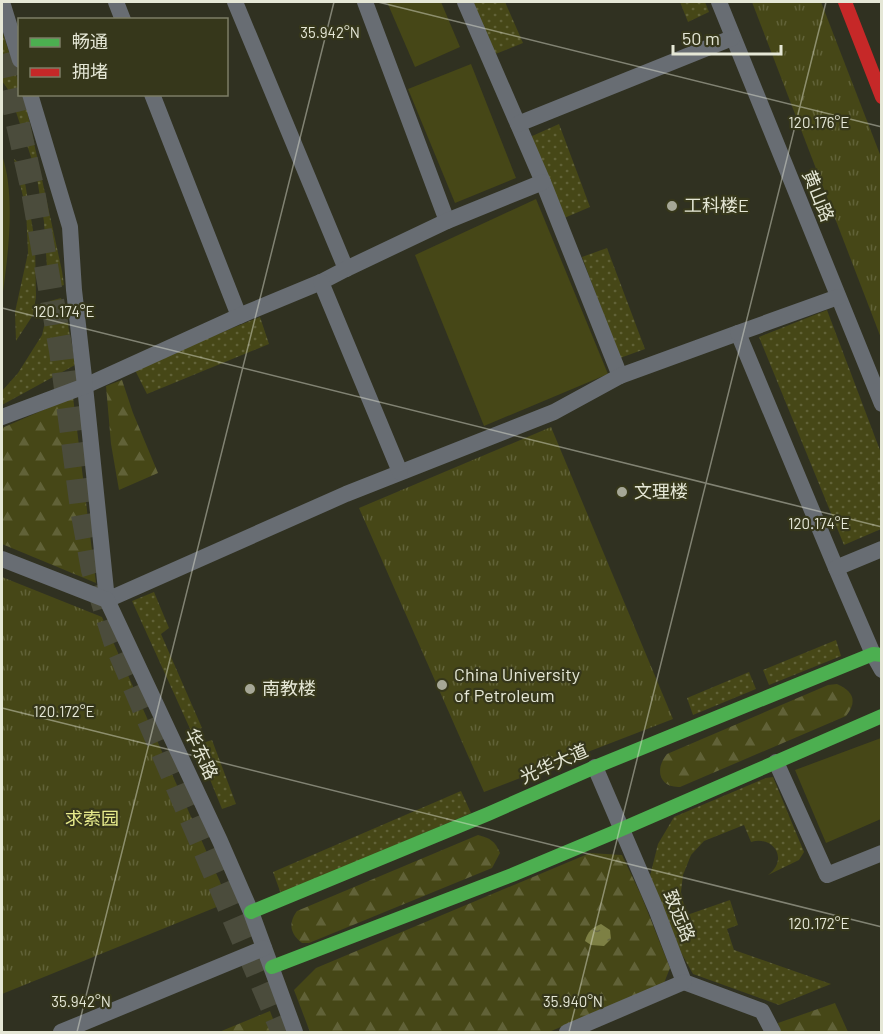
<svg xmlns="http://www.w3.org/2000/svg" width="883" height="1034" viewBox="0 0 883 1034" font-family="Barlow,'Noto Sans SC',sans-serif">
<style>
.grass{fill:#464717}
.forest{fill:url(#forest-firs)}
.park{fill:url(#park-tufts)}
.garden{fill:url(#garden-dots)}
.water{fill:url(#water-ripples)}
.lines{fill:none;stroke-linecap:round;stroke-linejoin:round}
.secondary-tunnel{stroke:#4b4c3c;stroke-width:24;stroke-dasharray:24 12;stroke-linecap:butt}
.street{stroke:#686d73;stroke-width:16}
.fast{stroke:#4caf50;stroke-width:14}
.jam{stroke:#c62828;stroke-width:14}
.ticks{fill:none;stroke:#e5e7d6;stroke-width:1.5;stroke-opacity:0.45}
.poi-dot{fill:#a6a797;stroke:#36371b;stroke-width:2}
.labels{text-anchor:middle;stroke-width:4.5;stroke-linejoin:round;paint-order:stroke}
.street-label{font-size:18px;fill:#e5e7d6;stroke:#36371b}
.poi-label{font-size:18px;fill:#e5e7d6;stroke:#36371b;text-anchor:start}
.park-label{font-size:18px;fill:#e7eb8c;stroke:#36371b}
.ticks-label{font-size:15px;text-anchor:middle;fill:#e5e7d6;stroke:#36371b;stroke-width:4.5;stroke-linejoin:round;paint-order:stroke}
</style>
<defs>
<pattern id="forest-firs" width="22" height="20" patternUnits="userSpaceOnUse" patternTransform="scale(1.5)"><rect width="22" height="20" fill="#464717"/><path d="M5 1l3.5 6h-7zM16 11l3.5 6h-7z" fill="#616238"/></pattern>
<pattern id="park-tufts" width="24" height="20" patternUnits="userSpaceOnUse" patternTransform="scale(1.5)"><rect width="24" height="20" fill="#464717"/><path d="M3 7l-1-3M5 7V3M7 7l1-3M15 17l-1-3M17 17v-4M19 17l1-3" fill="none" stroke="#616238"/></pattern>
<pattern id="garden-dots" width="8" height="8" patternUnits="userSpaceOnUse" patternTransform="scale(1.5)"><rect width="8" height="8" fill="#464717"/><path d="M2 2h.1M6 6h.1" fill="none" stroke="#616238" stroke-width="1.8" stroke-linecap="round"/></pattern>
<pattern id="water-ripples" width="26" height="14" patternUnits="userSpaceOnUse" patternTransform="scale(1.5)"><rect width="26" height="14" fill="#7d8044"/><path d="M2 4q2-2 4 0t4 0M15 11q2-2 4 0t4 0" fill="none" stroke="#676842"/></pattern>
</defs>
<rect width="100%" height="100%" fill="#303121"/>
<!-- grass -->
<g class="grass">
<path d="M387,2H441L460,47L415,67Z"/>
<path d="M471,64L516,178L455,203L408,89Z"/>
<path d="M2,155C16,196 8,256 2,299L3,242L2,212Z"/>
<path d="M536,199L608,374L484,426L415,255Z"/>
<path d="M881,738V819L826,843L795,770Z"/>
</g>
<!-- forest -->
<g class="forest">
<path d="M122,380L133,413L158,473L119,490L111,444L106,386Z"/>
<path d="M73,397L96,583L2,544V428Z"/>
<path d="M837,684C853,691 858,701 846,716L680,787C658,788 655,768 667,754L828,685Z"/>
<path d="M478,835C490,838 495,841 500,853L492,868L309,943H302C290,934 288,923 297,911Z"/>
<path d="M590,853L622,855L641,895L670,968L664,983L549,1032H310L294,990L316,968Z"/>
<path d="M835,1003L848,1032H781L778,1023Z"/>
<path d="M270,1011L278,1032H219Z"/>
</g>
<!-- park -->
<g class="park">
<path d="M752,2H821L881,157V338Z"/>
<path d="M551,427L673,719L484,792L359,508Z"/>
<path d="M2,577L102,617L229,902L2,994Z"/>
</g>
<!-- garden -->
<g class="garden">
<path d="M470,2H505L523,43L493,55Z"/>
<path d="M680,2H705L709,12L688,22Z"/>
<path d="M2,30L19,84L20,94L23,95L24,97L62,271L64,285L54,288L48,284L44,222L36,172L9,91L2,81Z"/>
<path d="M559,124L590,207L562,219L530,137Z"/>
<path d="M14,159L22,165L35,242L36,297L33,315L16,341L15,312L28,253L26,209Z"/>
<path d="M607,248L645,349L620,358L582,257Z"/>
<path d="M61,298L66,313L75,365L2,405V391L18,373L42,335L50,301Z"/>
<path d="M827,310L881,453V529L844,545L759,337Z"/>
<path d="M260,317L269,344L147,394L134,368Z"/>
<path d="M154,592L169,628L161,634L202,728L191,731L132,601Z"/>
<path d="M836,640L841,656L769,685L763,670Z"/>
<path d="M749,672L756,689L693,715L687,698Z"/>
<path d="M212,740L236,804L222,809L196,745Z"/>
<path d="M773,777L804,852L799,860L768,875C789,860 774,835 751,842L744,825L704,841L691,855L683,875L681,892L685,910L675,914L679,924L688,921L687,915L730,900L738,925L727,929L734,950L831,984L779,1005L693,974L670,933L650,876L658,844L674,817L766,778Z"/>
<path d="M461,791L471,813L281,894L273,872Z"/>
</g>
<!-- water -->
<path class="water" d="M601,924L610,930L611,939L604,946L591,945L585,941C588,931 592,928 601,924Z"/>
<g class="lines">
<!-- secondary-tunnel -->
<path class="secondary-tunnel" d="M2,54L33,191L61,351L82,509L93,570L115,641L283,1032"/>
<!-- street -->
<g class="street">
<path d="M2,2L20,60"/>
<path d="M116,2L123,20"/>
<path d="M235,2L346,269"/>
<path d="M365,2L447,221"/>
<path d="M465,2L543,182L620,376"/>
<path d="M719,2L882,404"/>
<path d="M152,94L239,316"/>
<path d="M518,124L732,38"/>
<path d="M543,182L447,221L346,269L321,282L239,316L85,386L107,600L346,494L554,412L620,376L738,333L836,568L873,654L882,670"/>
<path d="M321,282L400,472"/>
<path d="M738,333L838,297"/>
<path d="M2,417L85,386L74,290L70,227L30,94"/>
<path d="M2,559L107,600L220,841L251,912L295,1032"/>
<path d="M836,568L882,549"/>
<path d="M776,762L827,875L882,853"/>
<path d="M595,767L656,909L684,982L762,1011L773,1032"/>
<path d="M61,1032L264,948"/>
<path d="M567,1032L684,982"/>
</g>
<!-- fast -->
<g class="fast">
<path d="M251,912L488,814L595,767L873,654L882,655"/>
<path d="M272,967L512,875L622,829L882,716"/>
</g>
<!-- jam -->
<path class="jam" d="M845,2L882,97"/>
</g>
<!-- ticks -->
<path class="ticks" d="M378,2L882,127M2,308L882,527M2,708L882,927M77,1032L334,2M569,1032L826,2"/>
<!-- markers -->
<g class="poi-dot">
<circle cx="672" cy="206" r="6"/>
<circle cx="622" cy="492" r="6"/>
<circle cx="442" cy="685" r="6"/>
<circle cx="250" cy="689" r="6"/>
</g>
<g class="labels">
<!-- street labels -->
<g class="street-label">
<text transform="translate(818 196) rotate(68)" y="6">黄山路</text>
<text transform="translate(201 754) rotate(65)" y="6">华东路</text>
<text transform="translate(554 764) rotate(-24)" y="6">光华大道</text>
<text transform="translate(679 916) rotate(68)" y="6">致远路</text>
</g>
<!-- poi labels -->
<g class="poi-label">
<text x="684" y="212">工科楼E</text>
<text x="634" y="498">文理楼</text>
<text x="454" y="681">China University<tspan x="454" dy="21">of Petroleum</tspan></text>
<text x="262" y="695">南教楼</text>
</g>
<!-- park labels -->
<g class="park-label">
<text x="92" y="825">求索园</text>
</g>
</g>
<g class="ticks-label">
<text x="330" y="38">35.942°N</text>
<text x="819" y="128">120.176°E</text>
<text x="64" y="317">120.174°E</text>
<text x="819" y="529">120.174°E</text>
<text x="64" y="717">120.172°E</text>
<text x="819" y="929">120.172°E</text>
<text x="81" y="1007">35.942°N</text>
<text x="573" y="1007">35.940°N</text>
</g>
<!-- border -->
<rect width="883" height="1034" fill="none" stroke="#e5e7d6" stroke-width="6"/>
<!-- legend -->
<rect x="18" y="18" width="210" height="78" fill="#36371b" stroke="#7c7d66" stroke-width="1.5"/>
<rect x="30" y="38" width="30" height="9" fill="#4caf50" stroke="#7c7d66" stroke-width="1.5"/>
<text x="72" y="48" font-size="18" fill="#e5e7d6">畅通</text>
<rect x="30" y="68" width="30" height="9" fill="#c62828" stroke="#7c7d66" stroke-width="1.5"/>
<text x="72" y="78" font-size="18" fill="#e5e7d6">拥堵</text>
<!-- scale -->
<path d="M673 45v9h108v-9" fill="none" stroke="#e5e7d6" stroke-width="3"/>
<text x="682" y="45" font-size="18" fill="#e5e7d6" stroke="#36371b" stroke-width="4.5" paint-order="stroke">50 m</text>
</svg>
